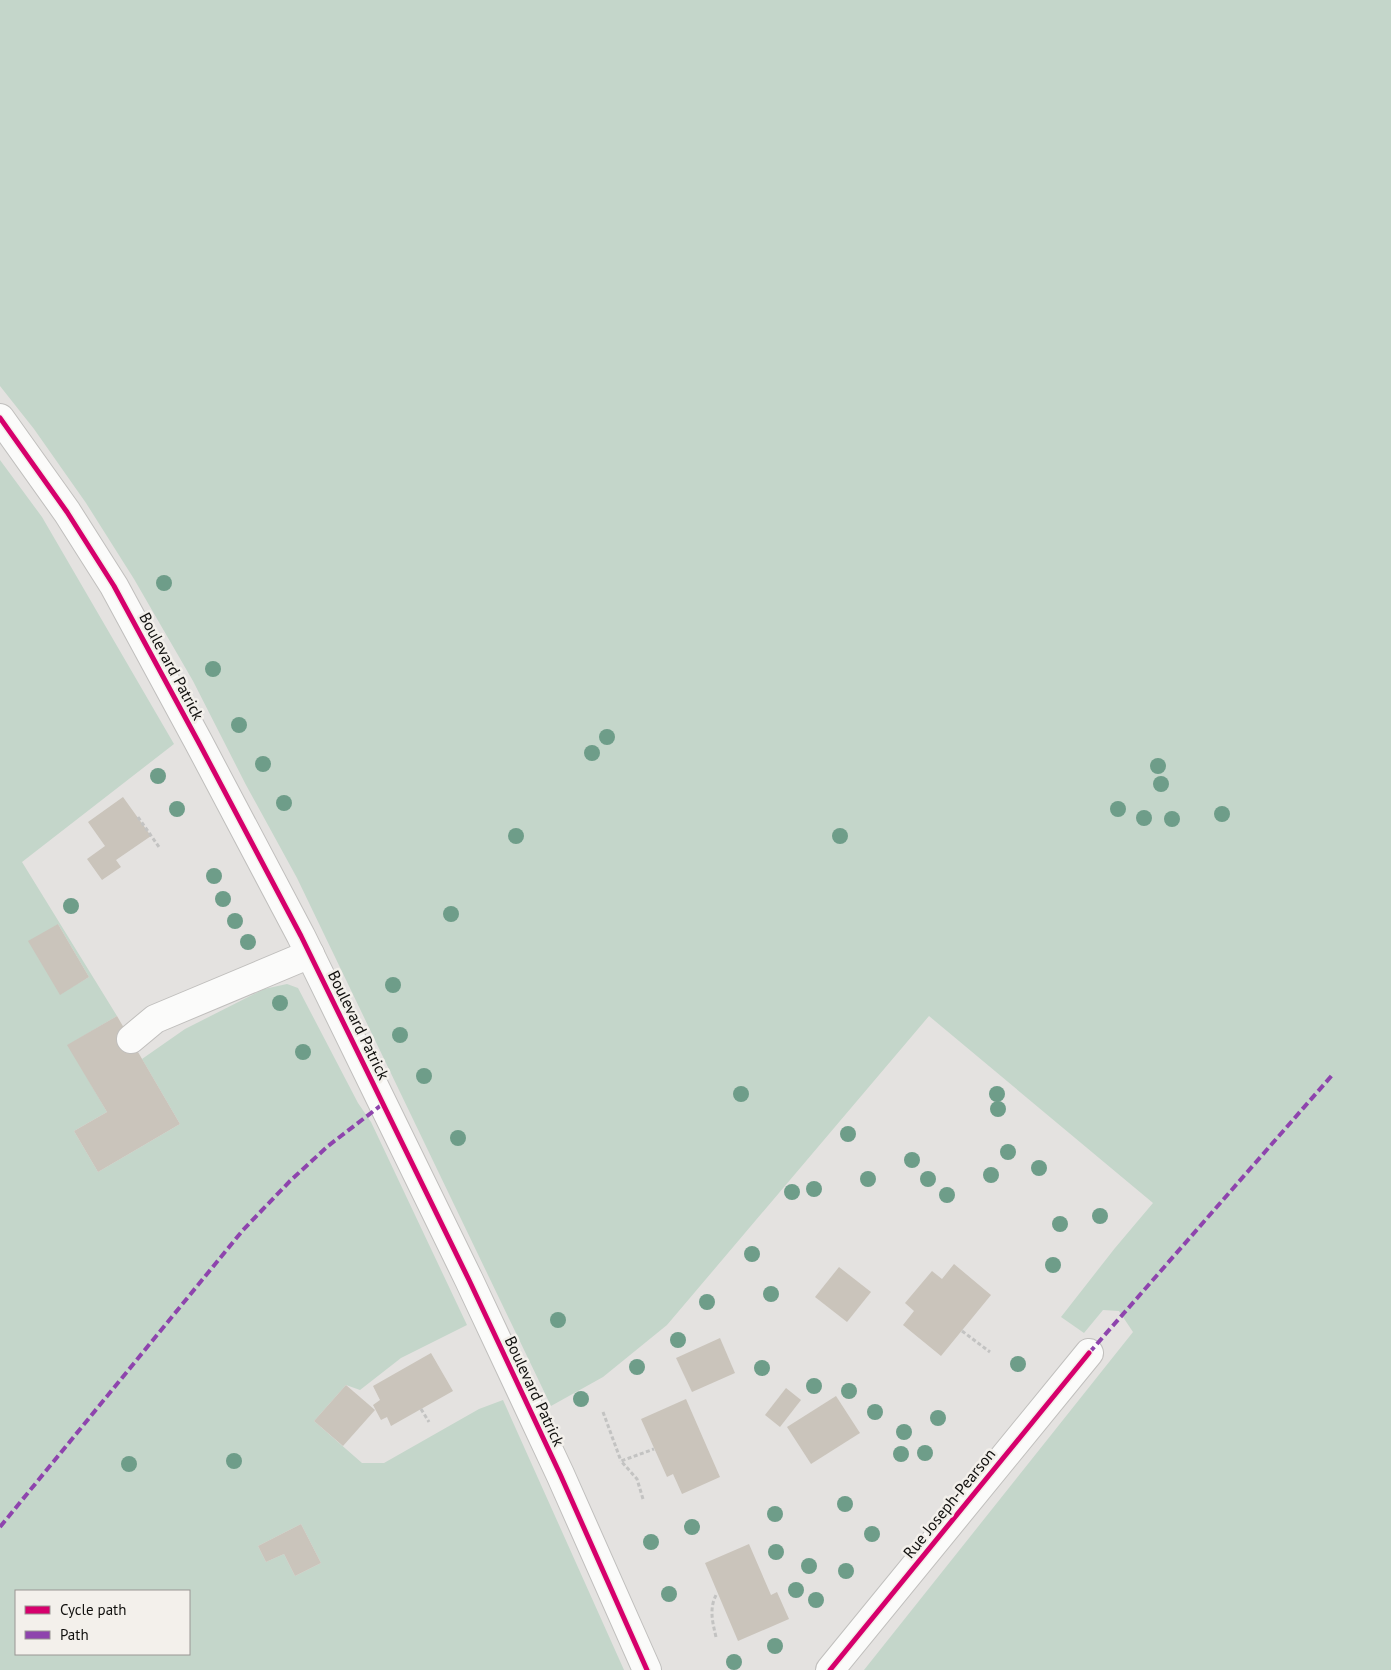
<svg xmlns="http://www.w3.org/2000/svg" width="1391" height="1670" viewBox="0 0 1391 1670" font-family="'PT Sans',sans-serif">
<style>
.green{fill:#c4d6ca;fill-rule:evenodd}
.building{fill:#cac4bb}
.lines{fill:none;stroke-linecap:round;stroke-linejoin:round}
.minor-casing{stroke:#c0bfbd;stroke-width:30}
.path{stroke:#c3c3c2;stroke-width:3;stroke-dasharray:4 2.5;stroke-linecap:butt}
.minor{stroke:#fbfbfa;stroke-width:28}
.quiet{stroke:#8e44ad;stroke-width:4;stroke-dasharray:8 4;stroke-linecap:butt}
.cycleway-casing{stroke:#f3f0eb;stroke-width:8}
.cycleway{stroke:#d6006c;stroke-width:5}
.tree{fill:#6e9d89}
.labels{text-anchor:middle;stroke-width:5;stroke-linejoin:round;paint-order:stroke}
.street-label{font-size:16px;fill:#11100e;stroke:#f3f0eb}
</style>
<rect width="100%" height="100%" fill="#e4e2e0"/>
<!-- green -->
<g class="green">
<path d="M0,0H1391V1670H864L1133,1332L1119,1311L1103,1310L1084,1333L1061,1317L1115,1248L1153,1203L929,1016L667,1325L603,1377L551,1406L297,878L246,785L193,681L134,579L86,503L34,429L0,386Z"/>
<path d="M0,460L42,517L174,744L22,862L117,1016L68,1045L107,1112L74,1131L98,1172L180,1124L142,1059L185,1029L264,989L287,984L298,988L358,1103L371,1122L467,1325L401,1358L360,1390L346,1385L314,1421L362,1463H384L479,1409L503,1400L624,1670H0ZM58,924L89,977L60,994ZM301,1524L321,1563L295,1576L284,1554L266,1562L258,1546ZM16,1591H189V1654H16Z"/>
</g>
<!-- building -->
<g class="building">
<path d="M123,797L151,836L116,860L121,867L102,880L87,859L105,846L88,822Z"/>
<path d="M58,924L89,977L60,995L28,941Z"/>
<path d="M117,1016L180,1124L98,1172L74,1131L107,1112L67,1045Z"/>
<path d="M954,1264L991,1295L941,1356L903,1325L914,1311L905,1303L932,1271L942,1279Z"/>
<path d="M839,1267L871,1292L847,1322L815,1297Z"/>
<path d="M720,1338L735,1373L692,1392L676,1358Z"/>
<path d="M431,1353L453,1391L391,1426L387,1417L381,1420L373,1405L380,1400L373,1386Z"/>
<path d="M346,1385L375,1410L343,1446L314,1421Z"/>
<path d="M786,1388L801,1400L780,1427L765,1415Z"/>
<path d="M836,1396L860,1433L811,1464L787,1427Z"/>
<path d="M686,1399L720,1477L682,1494L673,1474L667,1477L641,1419Z"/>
<path d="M301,1524L321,1563L295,1576L284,1554L266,1562L258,1546Z"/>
<path d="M749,1544L771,1595L777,1592L789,1619L738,1641L705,1563Z"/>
</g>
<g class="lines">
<defs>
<g id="minor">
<path d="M0,418L67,512L114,586L199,743L301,936L469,1280L560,1474L647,1670"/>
<path d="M131,1039L155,1019L310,954"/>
<path d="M830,1670L1089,1353"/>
</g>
</defs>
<!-- minor casing -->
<use href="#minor" class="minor-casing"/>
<!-- path -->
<g class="path">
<path d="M138,817L159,847"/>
<path d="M962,1331L990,1352"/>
<path d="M421,1409L429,1422"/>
<path d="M603,1412L621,1461"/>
<path d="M643,1499L637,1479L621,1461L654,1449"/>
<path d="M716,1637C712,1620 709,1608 717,1593"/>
</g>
<!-- minor -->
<use href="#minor" class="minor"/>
<!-- quiet -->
<g class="quiet">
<path d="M1089,1353L1334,1073"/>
<path d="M0,1527L243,1230L290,1181L328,1146L384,1103"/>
</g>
<defs>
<g id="cycleway">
<path d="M0,418L67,512L114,586L199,743L301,936L469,1280L560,1474L647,1670"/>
<path d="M830,1670L1089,1353"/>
</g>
</defs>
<!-- cycleway casing -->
<use href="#cycleway" class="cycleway-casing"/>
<!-- cycleway -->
<use href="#cycleway" class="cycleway"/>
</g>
<!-- trees -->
<g class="tree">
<circle cx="164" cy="583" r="8"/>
<circle cx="213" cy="669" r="8"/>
<circle cx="239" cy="725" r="8"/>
<circle cx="607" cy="737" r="8"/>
<circle cx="592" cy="753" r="8"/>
<circle cx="263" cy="764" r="8"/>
<circle cx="1158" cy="766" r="8"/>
<circle cx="158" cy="776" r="8"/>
<circle cx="1161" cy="784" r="8"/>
<circle cx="284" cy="803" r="8"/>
<circle cx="177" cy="809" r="8"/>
<circle cx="1118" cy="809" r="8"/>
<circle cx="1222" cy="814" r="8"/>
<circle cx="1144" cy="818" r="8"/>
<circle cx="1172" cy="819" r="8"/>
<circle cx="516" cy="836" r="8"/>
<circle cx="840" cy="836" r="8"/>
<circle cx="214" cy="876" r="8"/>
<circle cx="223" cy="899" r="8"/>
<circle cx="71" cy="906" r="8"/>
<circle cx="451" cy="914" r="8"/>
<circle cx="235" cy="921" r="8"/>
<circle cx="248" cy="942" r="8"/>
<circle cx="393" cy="985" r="8"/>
<circle cx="280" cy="1003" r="8"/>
<circle cx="400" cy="1035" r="8"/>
<circle cx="303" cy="1052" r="8"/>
<circle cx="424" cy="1076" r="8"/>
<circle cx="741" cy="1094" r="8"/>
<circle cx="997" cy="1094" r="8"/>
<circle cx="998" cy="1109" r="8"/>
<circle cx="848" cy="1134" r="8"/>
<circle cx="458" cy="1138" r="8"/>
<circle cx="1008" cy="1152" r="8"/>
<circle cx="912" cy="1160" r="8"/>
<circle cx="1039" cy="1168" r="8"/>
<circle cx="991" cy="1175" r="8"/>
<circle cx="868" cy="1179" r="8"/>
<circle cx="928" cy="1179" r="8"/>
<circle cx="814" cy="1189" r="8"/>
<circle cx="792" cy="1192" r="8"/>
<circle cx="947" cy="1195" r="8"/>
<circle cx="1100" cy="1216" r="8"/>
<circle cx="1060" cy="1224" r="8"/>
<circle cx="752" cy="1254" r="8"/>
<circle cx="1053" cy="1265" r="8"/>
<circle cx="771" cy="1294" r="8"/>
<circle cx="707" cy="1302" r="8"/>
<circle cx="558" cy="1320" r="8"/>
<circle cx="678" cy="1340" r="8"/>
<circle cx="1018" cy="1364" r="8"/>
<circle cx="637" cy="1367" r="8"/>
<circle cx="762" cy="1368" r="8"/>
<circle cx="814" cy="1386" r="8"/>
<circle cx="849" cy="1391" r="8"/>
<circle cx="581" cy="1399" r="8"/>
<circle cx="875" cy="1412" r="8"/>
<circle cx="938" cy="1418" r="8"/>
<circle cx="904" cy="1432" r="8"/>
<circle cx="925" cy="1453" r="8"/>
<circle cx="901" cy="1454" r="8"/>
<circle cx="234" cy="1461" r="8"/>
<circle cx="129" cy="1464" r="8"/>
<circle cx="845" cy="1504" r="8"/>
<circle cx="775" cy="1514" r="8"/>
<circle cx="692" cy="1527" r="8"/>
<circle cx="872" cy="1534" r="8"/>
<circle cx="651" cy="1542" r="8"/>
<circle cx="776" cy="1552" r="8"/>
<circle cx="809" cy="1566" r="8"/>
<circle cx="846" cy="1571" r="8"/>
<circle cx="796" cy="1590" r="8"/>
<circle cx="669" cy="1594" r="8"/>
<circle cx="816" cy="1600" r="8"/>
<circle cx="775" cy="1646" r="8"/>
<circle cx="734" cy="1662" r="8"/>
</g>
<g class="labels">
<!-- street labels -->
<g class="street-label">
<text transform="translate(172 666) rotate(62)" y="6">Boulevard Patrick</text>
<text transform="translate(359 1025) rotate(64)" y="6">Boulevard Patrick</text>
<text transform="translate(535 1391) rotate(65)" y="6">Boulevard Patrick</text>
<text transform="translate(949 1503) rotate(-51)" y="6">Rue Joseph-Pearson</text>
</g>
</g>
<!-- legend -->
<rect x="15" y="1590" width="175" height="65" fill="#f3f0eb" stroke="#999693"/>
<rect x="25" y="1606" width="25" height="8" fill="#d6006c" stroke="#999693"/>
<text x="60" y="1615" font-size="15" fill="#11100e">Cycle path</text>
<rect x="25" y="1631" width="25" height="8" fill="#8e44ad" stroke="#999693"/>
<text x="60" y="1640" font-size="15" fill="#11100e">Path</text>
</svg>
